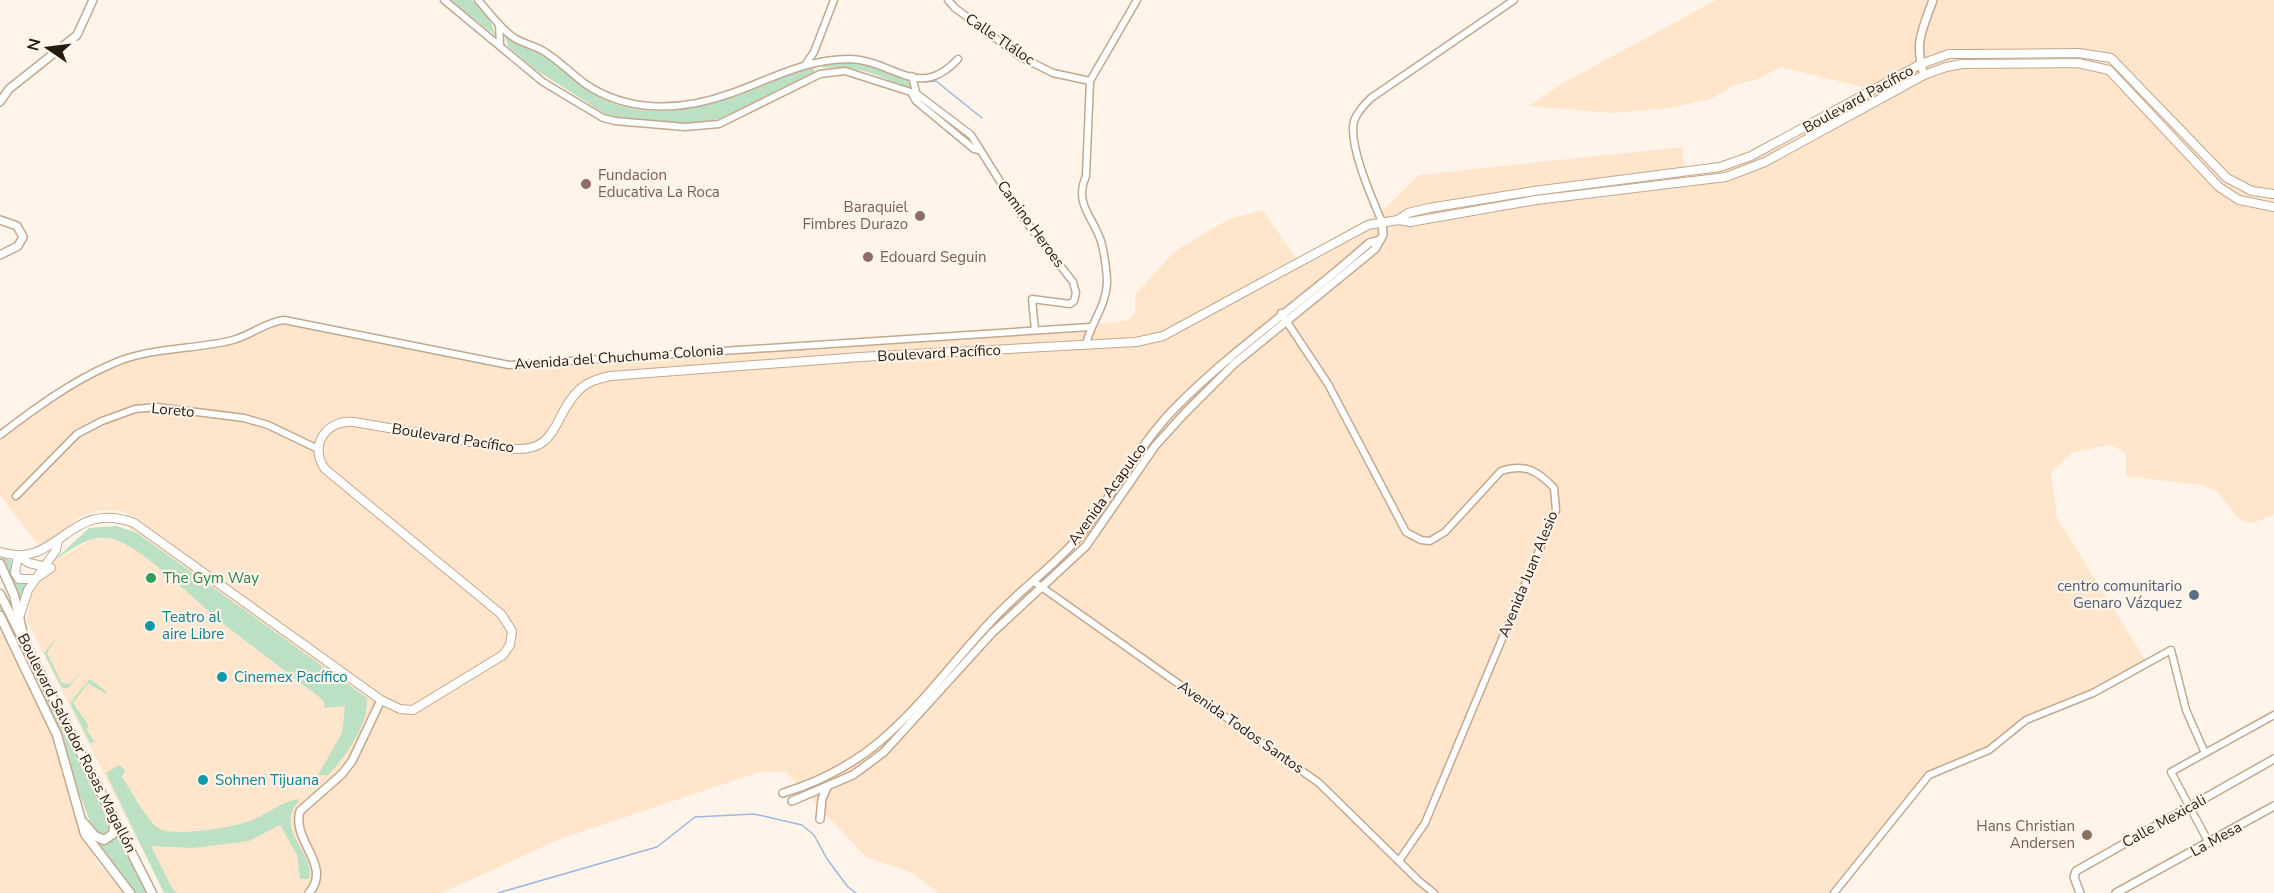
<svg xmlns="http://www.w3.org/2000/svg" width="2274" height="893" viewBox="0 0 2274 893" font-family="'Nunito Sans',sans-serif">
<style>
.built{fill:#ffe5cb}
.green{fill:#bce0c4}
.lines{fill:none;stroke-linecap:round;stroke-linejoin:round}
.stream{stroke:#9db7df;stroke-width:1.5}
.tertiary-casing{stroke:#c1a88e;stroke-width:9}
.secondary-casing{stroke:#c1a88e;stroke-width:10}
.primary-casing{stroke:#c1a88e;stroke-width:10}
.trunk-casing{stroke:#c1a88e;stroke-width:11}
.tertiary{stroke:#fff;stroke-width:6}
.secondary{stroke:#fff;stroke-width:7}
.primary{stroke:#fff;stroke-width:8}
.trunk{stroke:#fff;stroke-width:8}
.education-dot{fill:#8d6e63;stroke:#fff4e9;stroke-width:2}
.leisure-dot{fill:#2e9e5b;stroke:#fff4e9;stroke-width:2}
.service-dot{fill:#5c6f8a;stroke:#fff4e9;stroke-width:2}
.culture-dot{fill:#0f9aa8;stroke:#fff4e9;stroke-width:2}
.labels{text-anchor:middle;stroke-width:4.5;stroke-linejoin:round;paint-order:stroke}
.street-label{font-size:15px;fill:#241b11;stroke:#fff4e9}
.education-label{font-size:15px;fill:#785e54;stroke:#fff4e9;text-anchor:start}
.leisure-label{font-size:15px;fill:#27864d;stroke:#fff4e9;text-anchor:start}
.service-label{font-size:15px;fill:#4e5e75;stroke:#fff4e9;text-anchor:end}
.culture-label{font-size:15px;fill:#0d838f;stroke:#fff4e9;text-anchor:start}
</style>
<rect width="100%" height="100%" fill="#fff4e9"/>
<!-- built -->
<g class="built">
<path d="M1716,0H2274V515L2252,523L2239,519L2216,490L2201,485L2126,476V454L2112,445L2073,452L2051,473L2057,518L2148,664L2087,696L2024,718L1995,750L1926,774L1830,893H938L913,873L866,857L786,772H760L560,839L442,893H164L27,621L31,592L51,563L91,540L106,538L121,541L137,518L118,510H98L80,517L40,548L0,495V440L34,411L116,363L236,342L285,323L506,368L912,343L1127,321L1135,313V295L1175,251L1229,219L1263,210L1296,259L1381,212L1419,175L1682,147L1685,168L1720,164L1803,126L1871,89L1781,67L1758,79L1735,85L1711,99L1669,108L1612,113L1529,106L1563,83Z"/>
<path d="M0,632L4,634L49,724L63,766L73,813L97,862L124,893H0Z"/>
</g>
<!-- green -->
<g class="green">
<path d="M450,0H472L489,17L496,36Z"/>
<path d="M504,35C519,46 536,51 552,61C573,74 589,95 612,103C678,128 751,87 812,66L815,72L719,119L691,124L662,123L610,117L536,70L509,48Z"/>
<path d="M852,61L909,79L912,90C875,74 861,66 822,68L825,64Z"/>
<path d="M117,526L137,533L367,698C369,724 346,757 328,775H318L342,733L345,706L325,708L323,700C289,674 255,648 221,622C197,602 137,541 108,538C86,536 68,552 51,563L89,528Z"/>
<path d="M0,556L15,562L14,579L29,583L20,599Z"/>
<path d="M0,604L111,826V831L104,836L94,832L79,793L62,735L0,610Z"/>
<path d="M56,638L47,653L62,683L70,684L89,663L68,688H62L44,653Z"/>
<path d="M90,679L107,692L106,694L88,683L73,703L89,726L86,729L95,742L90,743L70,703Z"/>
<path d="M119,765L125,770L122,777C131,790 147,822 160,829C174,837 234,827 250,821C268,814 281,801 300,799C272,832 316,850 309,879H300L297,855L280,825L249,841L193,848L151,846L172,888L177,893H164L106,773Z"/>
<path d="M90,833L105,843L118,834L147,893H135L115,870Z"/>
</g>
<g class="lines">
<!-- stream -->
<g class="stream">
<path d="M923,82L936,81L982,118"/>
<path d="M498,893L657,847L695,817L754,814L802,825L814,835L827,859L848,887L856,893"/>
</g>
<defs>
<g id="tertiary">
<path d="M444,0L543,82L603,118L615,121L685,127L719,124L820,74L845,71L917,94L971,135L1021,215L1073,282L1076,293L1074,301L1070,304L1032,299L1035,330"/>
<path d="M478,0C489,12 501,30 516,39C525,44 536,46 545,52C559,61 571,73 584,83C628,114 683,111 732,93C771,79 806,59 849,59C894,60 918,102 958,59"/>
<path d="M948,0L955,8L1021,57L1053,73L1090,81"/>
<path d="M499,24L500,45"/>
<path d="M805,65L814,52L834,0"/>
<path d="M912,76L917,96"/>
<path d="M912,94L916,101L974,149L979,150"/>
<path d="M1382,222C1372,198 1348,145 1354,121C1357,112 1364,105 1371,98L1514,0"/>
<path d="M1281,313L1328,384L1406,532L1421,540L1430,541L1445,532L1501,471C1525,463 1538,471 1554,488L1556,510L1425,823L1399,861"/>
<path d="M1086,344C1091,323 1106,306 1107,283C1107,271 1104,252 1101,241C1092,215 1074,204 1086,176L1090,81L1137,0"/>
<path d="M0,435C34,409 72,381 112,364C149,347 194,350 233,340C251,335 266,322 284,320L509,365L1090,327"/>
<path d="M16,496L77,434L102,421L135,409L157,407L244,418L268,425L318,449"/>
<path d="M1033,581L1319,783L1419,881L1434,893"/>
<path d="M2209,843L2171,772L2274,715"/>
<path d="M1834,893L1929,775L1989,750L2026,720L2093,693L2171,650L2186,710L2205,753"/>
</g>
<g id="secondary">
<path d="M1924,75C1914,42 1922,31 1933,0"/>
<path d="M0,102L9,89L77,35L93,0"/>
<path d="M0,220L17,226L23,237L18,246L0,255"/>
<path d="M783,793C889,761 924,692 995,617C1021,589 1053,567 1077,539C1113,497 1137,447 1175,408C1235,347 1306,300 1369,243L1380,240"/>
<path d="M792,801L853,775L884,752L992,633L1086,546L1155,446L1184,414L1234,364L1375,249L1383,235L1382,222"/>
<path d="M820,819L822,799L827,787"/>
<path d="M309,893C333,865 291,841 300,811L342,774L352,761L381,700"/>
<path d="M2080,893L2074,877L2076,871L2274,759"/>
<path d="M2116,893L2274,806"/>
</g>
<g id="primary">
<path d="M1398,220L1408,213L1429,208L1534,191L1720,167L1751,156L1921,64L1949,54H1963L2079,53L2111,58L2227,178L2252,191L2274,194"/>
<path d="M0,552C59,571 67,498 134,523L381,700L400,709L413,710L503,655L510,645L512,631L501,614L325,469C308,445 327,419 354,422L506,448C560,456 551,416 580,389C589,381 598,379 610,376L860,357L1136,342L1163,336L1368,225L1398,220L1410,222L1536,200L1726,177L1765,162L1924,75L1946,67L1962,64L2078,63L2109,70L2219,187L2239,200L2274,207"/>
<path d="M18,556L29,563L51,568L35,579H19L15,573Z"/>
<path d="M20,615L28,590L56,550L58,541"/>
</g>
<g id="trunk">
<path d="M0,564L14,595L23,635"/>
<path d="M0,594L152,893"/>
<path d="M0,616L57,735L85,834L130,893"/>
<path d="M84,823L95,836L104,840L113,834L115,820"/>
</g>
</defs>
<!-- tertiary casing -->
<use href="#tertiary" class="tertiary-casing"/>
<!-- secondary casing -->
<use href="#secondary" class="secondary-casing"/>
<!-- primary casing -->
<use href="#primary" class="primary-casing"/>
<!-- trunk casing -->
<use href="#trunk" class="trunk-casing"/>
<!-- tertiary -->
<use href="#tertiary" class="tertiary"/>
<!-- secondary -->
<use href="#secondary" class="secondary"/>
<!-- primary -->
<use href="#primary" class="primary"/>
<!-- trunk -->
<use href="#trunk" class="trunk"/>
</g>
<!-- markers -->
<g class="education-dot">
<circle cx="586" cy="184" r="6"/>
<circle cx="920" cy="216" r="6"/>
<circle cx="868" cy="257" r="6"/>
<circle cx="2087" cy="835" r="6"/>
</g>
<circle class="leisure-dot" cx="151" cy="578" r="6"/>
<circle class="service-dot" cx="2194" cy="595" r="6"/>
<g class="culture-dot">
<circle cx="150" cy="626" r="6"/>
<circle cx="222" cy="677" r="6"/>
<circle cx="203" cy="780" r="6"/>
</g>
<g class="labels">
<!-- street labels -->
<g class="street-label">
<text transform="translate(1000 39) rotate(34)" y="5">Calle Tláloc</text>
<text transform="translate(1858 99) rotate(-29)" y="5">Boulevard Pacífico</text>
<text transform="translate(1031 224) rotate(54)" y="5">Camino Heroes</text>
<text transform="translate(939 353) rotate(-3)" y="5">Boulevard Pacífico</text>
<text transform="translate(619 357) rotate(-4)" y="5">Avenida del Chuchuma Colonia</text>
<text transform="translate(173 410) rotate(5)" y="5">Loreto</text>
<text transform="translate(453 438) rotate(9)" y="5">Boulevard Pacífico</text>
<text transform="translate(1107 494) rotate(-54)" y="5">Avenida Acapulco</text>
<text transform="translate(1528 574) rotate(-68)" y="5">Avenida Juan Alesio</text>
<text transform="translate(1241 727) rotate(35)" y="5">Avenida Todos Santos</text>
<text transform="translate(77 743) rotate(63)" y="5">Boulevard Salvador Rosas Magallón</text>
<text transform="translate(2164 821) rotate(-29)" y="5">Calle Mexicali</text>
<text transform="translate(2216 839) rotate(-29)" y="5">La Mesa</text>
</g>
<!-- education labels -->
<g class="education-label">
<text x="598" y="180">Fundacion<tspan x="598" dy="17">Educativa La Roca</tspan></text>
<text x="908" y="212" text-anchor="end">Baraquiel<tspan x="908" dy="17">Fimbres Durazo</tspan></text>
<text x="880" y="262">Edouard Seguin</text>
<text x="2075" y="831" text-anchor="end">Hans Christian<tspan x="2075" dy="17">Andersen</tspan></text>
</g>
<!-- leisure labels -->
<g class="leisure-label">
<text x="163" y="583">The Gym Way</text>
</g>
<!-- service labels -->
<g class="service-label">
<text x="2182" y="591">centro comunitario<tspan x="2182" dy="17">Genaro Vázquez</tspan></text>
</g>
<!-- culture labels -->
<g class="culture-label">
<text x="162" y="622">Teatro al<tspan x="162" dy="17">aire Libre</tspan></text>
<text x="234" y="682">Cinemex Pacífico</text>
<text x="215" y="785">Sohnen Tijuana</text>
</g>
</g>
<!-- north arrow -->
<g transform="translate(48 48) rotate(284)" stroke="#fff4e9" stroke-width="4.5" paint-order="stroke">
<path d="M0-4.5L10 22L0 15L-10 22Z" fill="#241b11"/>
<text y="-9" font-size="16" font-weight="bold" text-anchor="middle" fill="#241b11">N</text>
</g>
</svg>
